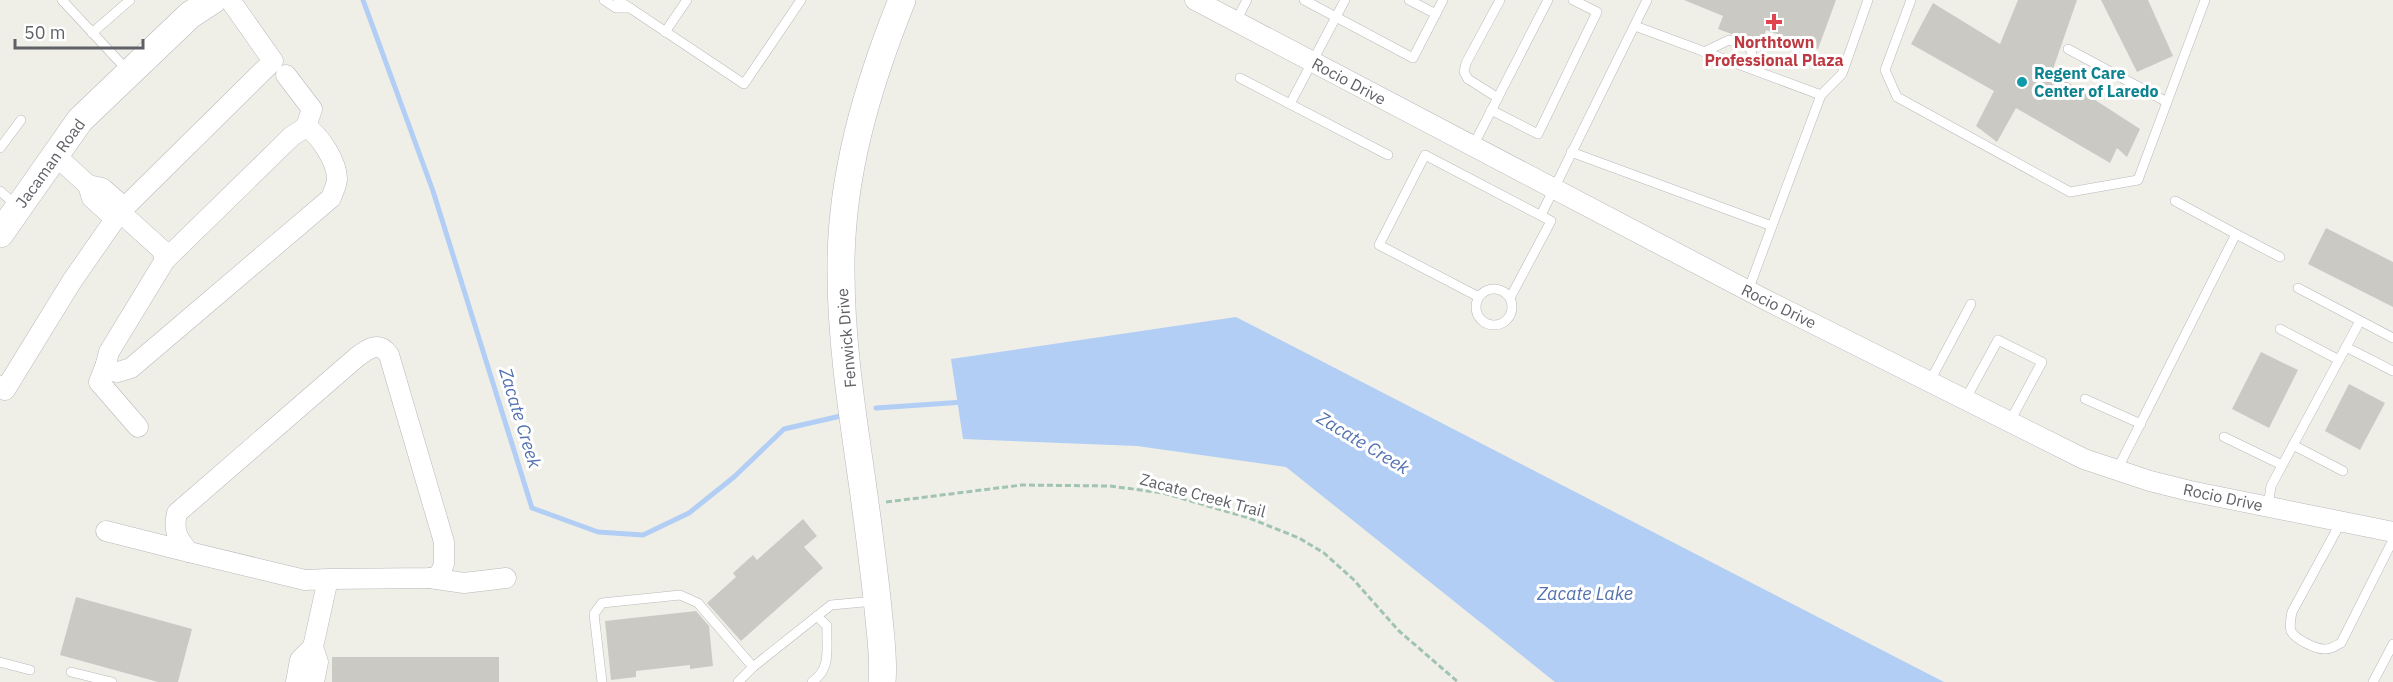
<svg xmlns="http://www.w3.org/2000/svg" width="2393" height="682" viewBox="0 0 2393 682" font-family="'IBM Plex Sans',sans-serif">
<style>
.water{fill:#b2cef5}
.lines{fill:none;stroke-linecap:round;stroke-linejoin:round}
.stream{stroke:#b2cef5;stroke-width:5}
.building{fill:#cbc9c4}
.lane-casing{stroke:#b8b8bc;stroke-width:10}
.street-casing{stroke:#b8b8bc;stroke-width:21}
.secondary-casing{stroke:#b6b8bd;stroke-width:28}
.path{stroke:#a1c4b1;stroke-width:3;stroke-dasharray:6 3;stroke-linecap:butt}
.lane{stroke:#fff;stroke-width:9}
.street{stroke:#fff;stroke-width:20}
.secondary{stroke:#fff;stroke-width:27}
.health-dot{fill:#e0444e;stroke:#fff;stroke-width:2}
.culture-dot{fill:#0f9aa8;stroke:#fff;stroke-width:2}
.labels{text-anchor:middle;stroke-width:6;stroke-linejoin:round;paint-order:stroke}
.health-label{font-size:16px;font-weight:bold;fill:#be3a42;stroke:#fff}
.culture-label{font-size:16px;font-weight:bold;fill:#0d838f;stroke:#fff;text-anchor:start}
.street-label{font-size:16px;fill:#5f6166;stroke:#fff}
.water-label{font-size:18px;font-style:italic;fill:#5372af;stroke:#fff}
</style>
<rect width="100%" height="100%" fill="#efefe8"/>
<!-- water -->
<path class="water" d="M1236,317L1944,682H1555L1286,467L1137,446L963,439L951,359Z"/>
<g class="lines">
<!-- stream -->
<g class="stream">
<path d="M363,0L433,191L532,508L598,532L643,535L689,513L734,477L784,429L845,415"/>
<path d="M876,408L964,402"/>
</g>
</g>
<!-- building -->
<g class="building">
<path d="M1684,0H1836L1818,49L1766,30L1761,45L1718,29L1723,16Z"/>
<path d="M2018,0H2077L2052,72L2140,129L2127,157L2117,148L2110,163L2016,108L1997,142L1976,126L1994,91L1911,44L1933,3L2000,44Z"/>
<path d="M2101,0H2148L2173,56L2137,72Z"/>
<path d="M2326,228L2393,262V307L2308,264Z"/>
<path d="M2261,352L2298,370L2269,428L2232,409Z"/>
<path d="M2349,384L2385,403L2360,450L2325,431Z"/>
<path d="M803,519L817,536L804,547L823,568L741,641L707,603L736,577L733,573L753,555L757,560Z"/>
<path d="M76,597L192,629L178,682H158L60,655Z"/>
<path d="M696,611L709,626L713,666L690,669V665L636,671V677L611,680L605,621Z"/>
<rect x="332" y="657" width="167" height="25"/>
</g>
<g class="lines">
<defs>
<g id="lane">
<path d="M62,0L128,71"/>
<path d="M604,0L616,8H630"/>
<path d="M618,0L744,84L801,0"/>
<path d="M1304,0L1413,58L1443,0"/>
<path d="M1409,0L1436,14"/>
<path d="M1911,0L1885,70L1897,97L2070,192L2138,180L2205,0"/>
<path d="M1236,21L1247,0"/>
<path d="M665,32L687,0"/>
<path d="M92,33L130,0"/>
<path d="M2068,49L2167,102"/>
<path d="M1704,52L1729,40L1750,48L1757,71"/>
<path d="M1240,78L1388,155"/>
<path d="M1821,95L1842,74L1868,0"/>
<path d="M1498,98L1468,79L1464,72L1466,63L1500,0"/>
<path d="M1290,104L1345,0"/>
<path d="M1491,110L1538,134L1597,12L1573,0"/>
<path d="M1473,146L1548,0"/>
<path d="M0,148L21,120"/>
<path d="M1571,152L1772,226L1821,95L1635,26"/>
<path d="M0,191L16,205"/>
<path d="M2175,201L2236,234"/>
<path d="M1541,215L1647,0"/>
<path d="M2298,288L2393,338"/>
<circle cx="1494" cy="307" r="18"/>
<path d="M1748,291L1772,226"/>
<path d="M1479,297L1379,245L1425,155L1551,221L1510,298"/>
<path d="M2280,329L2339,360"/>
<path d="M2346,347L2393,371"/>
<path d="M1930,381L1971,304"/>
<path d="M2085,399L2141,424"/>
<path d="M1965,400L1998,340L2042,362L2009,423"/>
<path d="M2224,437L2282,465"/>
<path d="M2293,445L2343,471"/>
<path d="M2117,470L2236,234L2280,257"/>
<path d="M2268,507L2271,486L2360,321"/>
<path d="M2341,522L2292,612C2291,618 2289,625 2291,631C2295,639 2315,649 2324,649C2330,650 2335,646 2341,643L2393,540"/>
<path d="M0,662L30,670"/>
<path d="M71,672L112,682"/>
<path d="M602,682L594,614L602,603L680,595L698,603L753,667"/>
<path d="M738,682L753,667L831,605L875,601"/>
<path d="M812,682C832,668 826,649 827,626L817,616"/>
<path d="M2373,682L2393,644"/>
</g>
<g id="street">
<path d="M1195,0L1764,299L2084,459L2150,481L2190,491L2393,532"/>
<path d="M286,75L312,109L306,127"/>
<path d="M306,127C320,135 337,162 337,179C337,185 333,192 331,198L131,368L118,372L111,371L106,364L109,352L165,260L292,136Z"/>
<path d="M55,155L88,185L102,188L118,202L120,212L162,250L165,260"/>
<path d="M88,185L92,198L110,214L120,212"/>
<path d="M106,364L99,382L138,427"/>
<path d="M0,386L5,390L72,281L120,212L273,61L230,0"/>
<path d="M106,531L189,552"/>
<path d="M430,578L464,583L506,578"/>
<path d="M296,682L300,660L313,647"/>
<path d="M314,682L318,662L313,647L328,579L430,578L439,576L444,564V542L389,355C379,341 369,348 357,357L177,513C173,530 177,539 189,552L305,580L328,579"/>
</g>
<g id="secondary">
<path d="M0,234L80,120L190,15L213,0"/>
<path d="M882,682C884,661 881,639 879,619C875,575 869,532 863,488C853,417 841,344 841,272C840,178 867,87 902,0"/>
</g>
</defs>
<!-- lane casing -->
<use href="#lane" class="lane-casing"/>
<!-- street casing -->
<use href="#street" class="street-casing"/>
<!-- secondary casing -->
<use href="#secondary" class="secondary-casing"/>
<!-- path -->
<path class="path" d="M886,502L1022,485L1110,486L1163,493L1249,518L1299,538L1324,553L1353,579L1399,631L1458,682"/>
<!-- lane -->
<use href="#lane" class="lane"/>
<!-- street -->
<use href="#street" class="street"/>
<!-- secondary -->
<use href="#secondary" class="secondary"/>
</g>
<!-- markers -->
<path class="health-dot" d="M1771 13h6v6h6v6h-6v6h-6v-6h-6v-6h6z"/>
<circle class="culture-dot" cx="2022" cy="82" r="6"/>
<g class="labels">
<!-- health labels -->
<g class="health-label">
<text x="1774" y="48">Northtown<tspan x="1774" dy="18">Professional Plaza</tspan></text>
</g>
<!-- culture labels -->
<g class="culture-label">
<text x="2034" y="79">Regent Care<tspan x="2034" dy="18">Center of Laredo</tspan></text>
</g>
<!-- street labels -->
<g class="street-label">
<text transform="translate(1349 81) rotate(28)" y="6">Rocio Drive</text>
<text transform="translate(50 163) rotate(-54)" y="6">Jacaman Road</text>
<text transform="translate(1779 306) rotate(26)" y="6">Rocio Drive</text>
<text transform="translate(846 338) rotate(-95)" y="6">Fenwick Drive</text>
<text transform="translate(1203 495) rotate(15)" y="6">Zacate Creek Trail</text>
<text transform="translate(2223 497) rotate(12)" y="6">Rocio Drive</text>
</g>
<!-- water labels -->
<g class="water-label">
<text transform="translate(520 418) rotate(73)" y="6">Zacate Creek</text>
<text transform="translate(1363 443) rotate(31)" y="6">Zacate Creek</text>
<text x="1585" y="600">Zacate Lake</text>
</g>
</g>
<!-- scale -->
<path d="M15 39v9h128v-9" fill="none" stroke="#5f6166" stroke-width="3"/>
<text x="24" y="39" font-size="18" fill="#5f6166" stroke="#ffffff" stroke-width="4.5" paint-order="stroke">50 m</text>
</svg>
